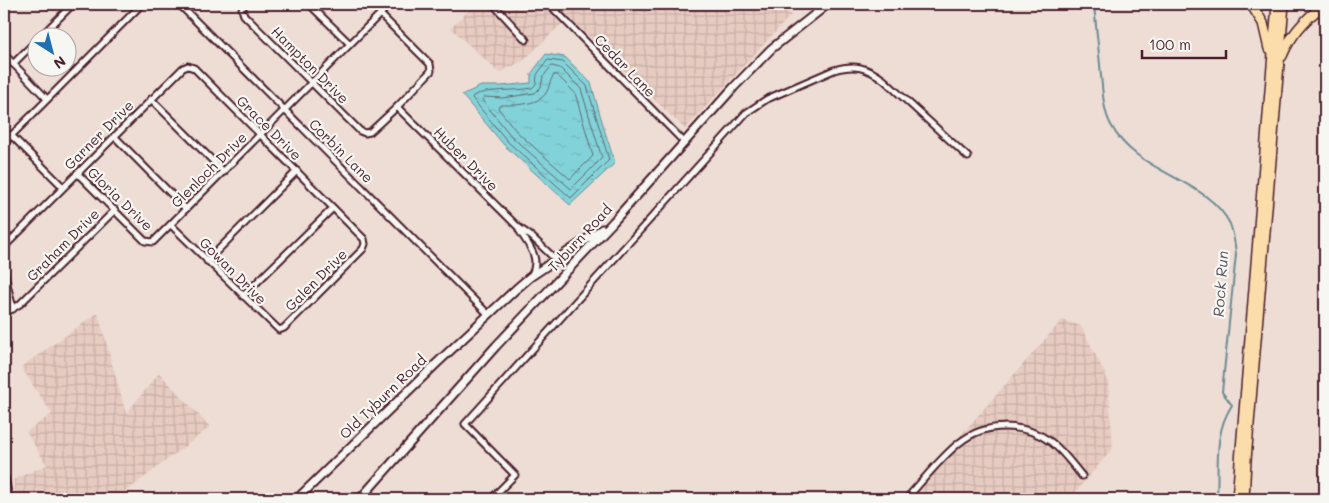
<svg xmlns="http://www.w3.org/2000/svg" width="1329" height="503" viewBox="0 0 1329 503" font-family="Mali,sans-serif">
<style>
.industrial{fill:url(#industrial-grid)}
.water{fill:url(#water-ripples);stroke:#6c8b93}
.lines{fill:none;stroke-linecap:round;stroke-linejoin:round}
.shore{stroke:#606771;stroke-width:1}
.stream{stroke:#6c8b93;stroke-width:2}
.street-casing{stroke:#4a1f2b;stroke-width:9}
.secondary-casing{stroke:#4a1f2b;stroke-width:11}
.highway-casing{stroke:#4a1f2b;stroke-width:12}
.street{stroke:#f6f6f2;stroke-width:5}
.secondary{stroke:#f6f6f2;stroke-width:7}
.highway{stroke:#fbddab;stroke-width:9}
.labels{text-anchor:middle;stroke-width:4.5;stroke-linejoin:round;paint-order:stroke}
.street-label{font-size:14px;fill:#4a1f2b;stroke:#f6f6f2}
.water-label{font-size:15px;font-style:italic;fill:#5b555f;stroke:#f6f6f2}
</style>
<defs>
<pattern id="industrial-grid" width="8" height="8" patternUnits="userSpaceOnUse" patternTransform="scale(1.25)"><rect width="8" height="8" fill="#e7cbc1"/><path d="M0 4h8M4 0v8" fill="none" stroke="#c8aea6"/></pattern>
<pattern id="water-ripples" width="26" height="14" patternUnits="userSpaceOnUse" patternTransform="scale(1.25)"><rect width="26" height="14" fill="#82d3d9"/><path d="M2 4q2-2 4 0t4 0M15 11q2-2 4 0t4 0" fill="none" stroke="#72b5ba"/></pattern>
</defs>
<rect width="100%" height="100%" fill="#edddd5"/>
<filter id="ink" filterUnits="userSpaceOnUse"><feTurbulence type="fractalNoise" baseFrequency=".02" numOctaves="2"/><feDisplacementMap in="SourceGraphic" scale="10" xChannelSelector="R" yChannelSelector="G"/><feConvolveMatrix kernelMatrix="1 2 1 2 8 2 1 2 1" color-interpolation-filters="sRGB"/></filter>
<g filter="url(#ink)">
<!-- industrial -->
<g class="industrial">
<path d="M475,4H780L791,15L685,129L569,17L524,60L499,73L451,28Z"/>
<path d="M98,313L126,414L159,373L210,427L116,499H17L13,480L47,465L26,432L52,414L21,367Z"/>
<path d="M1062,320L1081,326L1108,380L1113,448L1070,499H905Z"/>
</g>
<!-- water -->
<path class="water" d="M546,54L565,57L591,83L605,132L615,163L570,205L504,145L462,95L481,86H501L531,83V74Z"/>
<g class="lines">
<!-- shore -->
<g class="shore">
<path d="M548,60L563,62L587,86L609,160L571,198L508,142L472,98L473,96C489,88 514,92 532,88L536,84L537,75Z"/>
<path d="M552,66L560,68L581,89L602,158L571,189L512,137L482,100L484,97L503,98L535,93L541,87L543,77Z"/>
<path d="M554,75H557L575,93L593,156L570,179L517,132L498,108L500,105C513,105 538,106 546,93C550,87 549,81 554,75Z"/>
</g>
<!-- stream -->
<path class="stream" d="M1094,4C1096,28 1099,52 1101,76C1103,93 1103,110 1111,125C1137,175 1206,177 1230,224C1234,234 1235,244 1236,254L1222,392L1232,405C1213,434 1219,466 1217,499"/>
<defs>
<g id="street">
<path d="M179,4L488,314"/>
<path d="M245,4L242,9L244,15L360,131L365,133L370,132L397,107L431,71L430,64L380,14"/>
<path d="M309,4L350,44"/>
<path d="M493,4L526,40"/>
<path d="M549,4L685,143"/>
<path d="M39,38L73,4"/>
<path d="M4,54L47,99"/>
<path d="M13,64L38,39"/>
<path d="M151,99L224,172"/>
<path d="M397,107L518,227L532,237L553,257H558"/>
<path d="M11,135L63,187"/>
<path d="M114,136L186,209"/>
<path d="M4,143L142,4"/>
<path d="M77,173L145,241L153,242L390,4"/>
<path d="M519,230C528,245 542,258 531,276"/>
<path d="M4,247L183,68L188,66L194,68L364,239L365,244L363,249L284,328L279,330L171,225"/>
<path d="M207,261L297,171"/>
<path d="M4,271L13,309"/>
<path d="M243,296L333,208"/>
<path d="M4,314L20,304L115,210"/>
<path d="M491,499L515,475L465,424L746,113L767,99L834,70C855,64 867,67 884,80L968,157"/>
<path d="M906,499C923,481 939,459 959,443C985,422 1023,422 1051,442C1063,451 1072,464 1082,476"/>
</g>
<g id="secondary">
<path d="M4,477L8,499"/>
<path d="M297,499L437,363L516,289L530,277L602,229"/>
<path d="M360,499L496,346L613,222L734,87L771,49L828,4"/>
</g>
<g id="highway">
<path d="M1251,4L1263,23L1269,49"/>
<path d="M1282,56C1291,34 1306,18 1325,4"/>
<path d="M1237,499L1277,4"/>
<path d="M1244,499L1246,460L1284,4"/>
</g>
</defs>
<!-- street casing -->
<use href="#street" class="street-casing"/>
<!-- secondary casing -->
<use href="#secondary" class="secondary-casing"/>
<!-- highway casing -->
<use href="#highway" class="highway-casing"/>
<!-- street -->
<use href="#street" class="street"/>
<!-- secondary -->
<use href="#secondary" class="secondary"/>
<!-- highway -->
<use href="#highway" class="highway"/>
</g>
</g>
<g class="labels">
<!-- street labels -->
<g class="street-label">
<text transform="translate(310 65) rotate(45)" y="5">Hampton Drive</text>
<text transform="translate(625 66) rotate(46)" y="5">Cedar Lane</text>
<text transform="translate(269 128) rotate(45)" y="5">Grace Drive</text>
<text transform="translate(99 135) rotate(-45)" y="5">Garner Drive</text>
<text transform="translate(341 151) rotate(45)" y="5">Corbin Lane</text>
<text transform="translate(466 159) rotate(45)" y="5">Huber Drive</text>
<text transform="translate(209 170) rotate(-45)" y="5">Glenloch Drive</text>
<text transform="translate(120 199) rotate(44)" y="5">Gloria Drive</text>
<text transform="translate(580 238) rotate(-47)" y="5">Tyburn Road</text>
<text transform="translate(63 245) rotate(-45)" y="5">Graham Drive</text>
<text transform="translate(233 271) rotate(45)" y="5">Gowan Drive</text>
<text transform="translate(316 280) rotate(-45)" y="5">Galen Drive</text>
<text transform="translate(383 397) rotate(-44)" y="5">Old Tyburn Road</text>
</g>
<!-- water labels -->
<g class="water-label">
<text transform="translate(1221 284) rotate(-86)" y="5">Rock Run</text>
</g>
</g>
<!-- margin -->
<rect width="1329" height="503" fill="none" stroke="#f6f6f2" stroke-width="20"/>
<rect x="10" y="10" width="1309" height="483" fill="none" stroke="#4a1f2b" stroke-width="2" filter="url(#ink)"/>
<!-- north arrow -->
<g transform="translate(52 52) rotate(144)"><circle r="24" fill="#f6f6f2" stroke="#b1a0a2"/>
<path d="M0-4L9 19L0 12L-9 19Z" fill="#1f6fb2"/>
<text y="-8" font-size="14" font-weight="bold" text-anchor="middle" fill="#4a1f2b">N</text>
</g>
<!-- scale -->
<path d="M1142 50v8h84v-8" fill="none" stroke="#4a1f2b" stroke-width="2.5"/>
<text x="1149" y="50" font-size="15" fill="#4a1f2b" stroke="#f6f6f2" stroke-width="4" paint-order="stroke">100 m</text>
</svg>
